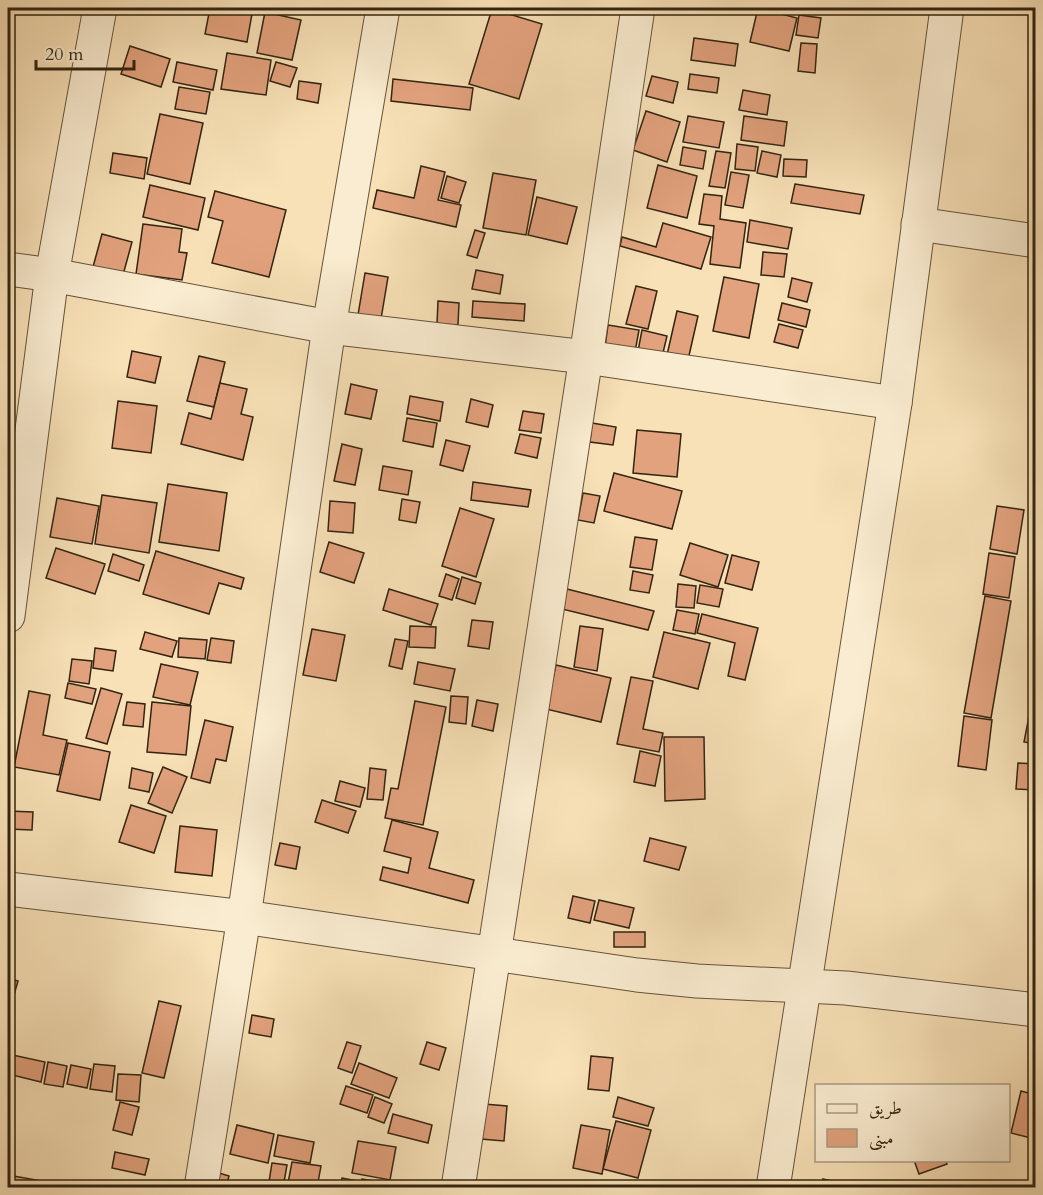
<svg xmlns="http://www.w3.org/2000/svg" width="1043" height="1195" viewBox="0 0 1043 1195" font-family="Cardo,Amiri,serif">
<style>
.building{fill:#e2a27d;stroke:#332411;stroke-width:1.5}
.lines{fill:none;stroke-linecap:round;stroke-linejoin:round}
.minor-casing{stroke:#64533a;stroke-width:35}
.minor{stroke:#faecd0;stroke-width:33}
</style>
<rect width="100%" height="100%" fill="#f8e1b7"/>
<filter id="stains"><feTurbulence type="fractalNoise" baseFrequency=".00333" numOctaves="4"/><feColorMatrix values="0 0 0 0 .2 0 0 0 0 .09 0 0 0 0 .02 0 0 0 .5 -.17"/></filter>
<radialGradient id="worn" r=".72"><stop offset=".6" stop-color="#630" stop-opacity="0"/><stop offset="1" stop-color="#630" stop-opacity=".3"/></radialGradient>
<!-- building -->
<g class="building">
<path d="M210,8L252,14L247,42L205,34Z"/>
<path d="M722,8H741V11L721,9Z"/>
<path d="M758,8L797,18L789,51L750,42Z"/>
<path d="M492,9L542,24L519,99L469,84Z"/>
<path d="M265,12L301,20L292,60L257,53Z"/>
<path d="M799,15L821,18L818,38L796,35Z"/>
<path d="M694,38L738,44L735,66L691,60Z"/>
<path d="M801,43L817,44L815,73L798,71Z"/>
<path d="M130,46L170,59L161,87L121,74Z"/>
<path d="M227,53L271,60L266,95L221,89Z"/>
<path d="M177,62L217,70L213,90L173,82Z"/>
<path d="M276,62L297,68L290,87L270,81Z"/>
<path d="M690,74L719,78L717,93L688,89Z"/>
<path d="M652,76L678,82L673,103L646,96Z"/>
<path d="M393,79L473,88L470,110L391,101Z"/>
<path d="M299,81L321,84L318,103L297,99Z"/>
<path d="M179,87L210,92L206,114L175,109Z"/>
<path d="M743,90L770,95L767,115L739,110Z"/>
<path d="M646,111L680,122L667,162L633,150Z"/>
<path d="M160,114L203,123L190,184L147,174Z"/>
<path d="M688,116L724,122L719,148L683,142Z"/>
<path d="M744,116L787,122L784,146L741,140Z"/>
<path d="M737,144L758,147L755,171L735,169Z"/>
<path d="M683,147L706,151L703,169L680,165Z"/>
<path d="M716,151L731,153L725,188L709,186Z"/>
<path d="M762,151L781,155L777,177L757,173Z"/>
<path d="M113,153L147,158L144,179L110,173Z"/>
<path d="M784,159L807,160L806,177L783,176Z"/>
<path d="M658,165L697,176L687,218L647,208Z"/>
<path d="M421,166L445,172L438,200L461,205L456,227L373,208L377,190L414,198Z"/>
<path d="M731,172L749,175L743,208L725,205Z"/>
<path d="M493,173L536,180L526,235L483,228Z"/>
<path d="M447,176L466,182L459,203L441,198Z"/>
<path d="M795,184L864,195L860,214L791,203Z"/>
<path d="M150,185L205,198L198,230L143,217Z"/>
<path d="M215,191L286,210L269,277L212,263L223,221L208,217Z"/>
<path d="M704,194L722,196L720,219L746,223L740,268L710,264L714,226L699,224Z"/>
<path d="M537,197L577,207L567,244L528,235Z"/>
<path d="M750,220L792,228L788,249L747,242Z"/>
<path d="M663,223L711,237L701,269L620,246L622,237L656,247Z"/>
<path d="M143,224L182,229L179,252L187,253L182,280L136,274Z"/>
<path d="M475,230L485,233L477,258L467,255Z"/>
<path d="M102,234L132,242L123,275L93,267Z"/>
<path d="M763,252L787,254L784,277L761,275Z"/>
<path d="M476,270L503,275L500,294L472,289Z"/>
<path d="M365,273L388,277L381,319L358,315Z"/>
<path d="M724,277L759,284L749,338L713,331Z"/>
<path d="M792,278L812,283L807,302L788,297Z"/>
<path d="M636,286L657,291L648,329L626,324Z"/>
<path d="M438,301L459,303L458,325L437,324Z"/>
<path d="M473,301L525,304L524,321L472,317Z"/>
<path d="M782,303L810,310L806,327L778,320Z"/>
<path d="M677,311L698,316L688,360L667,355Z"/>
<path d="M779,324L803,330L798,348L774,342Z"/>
<path d="M608,325L639,330L635,352L605,347Z"/>
<path d="M642,330L667,336L662,357L638,351Z"/>
<path d="M132,351L161,357L155,383L127,377Z"/>
<path d="M199,356L225,362L214,407L187,401Z"/>
<path d="M220,383L247,389L241,414L253,417L243,460L181,444L189,413L211,419Z"/>
<path d="M351,384L377,390L371,419L345,414Z"/>
<path d="M410,396L443,402L440,421L407,414Z"/>
<path d="M471,399L493,405L488,427L466,422Z"/>
<path d="M118,401L157,406L151,453L112,448Z"/>
<path d="M523,411L544,414L541,433L519,430Z"/>
<path d="M407,418L437,423L433,447L403,441Z"/>
<path d="M592,423L616,427L613,445L590,442Z"/>
<path d="M637,430L681,434L677,477L633,473Z"/>
<path d="M520,434L541,438L537,458L515,453Z"/>
<path d="M446,440L470,446L463,471L440,465Z"/>
<path d="M342,444L362,449L355,485L334,481Z"/>
<path d="M383,466L412,471L408,495L379,490Z"/>
<path d="M614,473L682,491L672,529L604,511Z"/>
<path d="M473,482L531,490L528,507L471,500Z"/>
<path d="M168,484L227,493L219,551L159,542Z"/>
<path d="M583,493L600,496L594,523L578,520Z"/>
<path d="M102,495L157,503L149,553L95,544Z"/>
<path d="M57,498L99,506L92,544L50,537Z"/>
<path d="M402,499L420,502L416,523L399,520Z"/>
<path d="M330,501L355,503L353,533L328,531Z"/>
<path d="M997,506L1024,510L1017,554L990,549Z"/>
<path d="M460,508L494,519L476,577L442,566Z"/>
<path d="M635,537L657,540L652,570L630,567Z"/>
<path d="M329,542L364,553L354,583L320,572Z"/>
<path d="M690,543L728,555L718,587L680,575Z"/>
<path d="M56,548L105,564L95,594L46,578Z"/>
<path d="M156,551L244,578L241,589L219,583L209,614L143,594Z"/>
<path d="M989,553L1015,557L1009,598L983,594Z"/>
<path d="M113,554L144,565L139,581L108,571Z"/>
<path d="M732,555L759,562L752,590L725,583Z"/>
<path d="M633,571L653,575L649,593L630,590Z"/>
<path d="M446,574L459,579L452,600L439,596Z"/>
<path d="M462,577L481,583L475,604L456,598Z"/>
<path d="M678,584L696,586L694,608L676,607Z"/>
<path d="M700,585L723,589L719,607L697,603Z"/>
<path d="M389,589L438,604L431,625L383,610Z"/>
<path d="M567,589L654,611L648,630L562,609Z"/>
<path d="M985,596L1011,601L991,718L964,713Z"/>
<path d="M677,610L699,614L695,634L673,630Z"/>
<path d="M702,614L758,628L745,680L728,676L735,643L697,633Z"/>
<path d="M472,620L493,622L489,649L468,646Z"/>
<path d="M410,626L436,627L435,648L409,647Z"/>
<path d="M580,626L603,629L597,671L574,667Z"/>
<path d="M312,629L345,635L336,681L303,675Z"/>
<path d="M145,632L177,641L172,657L140,649Z"/>
<path d="M664,632L710,643L698,689L653,677Z"/>
<path d="M179,638L207,640L205,659L178,657Z"/>
<path d="M211,638L234,641L231,663L207,660Z"/>
<path d="M395,639L408,641L402,669L389,666Z"/>
<path d="M95,648L116,651L113,671L93,668Z"/>
<path d="M72,659L92,661L89,684L69,681Z"/>
<path d="M418,662L455,669L450,691L414,684Z"/>
<path d="M161,664L198,672L190,705L153,697Z"/>
<path d="M556,665L611,678L601,722L546,709Z"/>
<path d="M631,677L653,681L643,729L663,733L659,752L617,744Z"/>
<path d="M68,683L96,689L92,704L65,698Z"/>
<path d="M101,688L122,694L107,744L86,738Z"/>
<path d="M29,691L50,695L43,735L67,740L59,775L14,767Z"/>
<path d="M451,696L468,697L466,724L449,722Z"/>
<path d="M477,700L498,704L493,731L472,726Z"/>
<path d="M415,701L446,707L423,825L385,818L391,788L398,789Z"/>
<path d="M127,702L145,704L143,727L123,725Z"/>
<path d="M152,702L191,706L186,755L147,752Z"/>
<path d="M1030,711L1036,712V744L1024,742Z"/>
<path d="M964,716L992,720L986,770L958,766Z"/>
<path d="M205,720L233,727L226,761L216,759L210,783L191,778Z"/>
<path d="M664,737H704L705,799L665,801Z"/>
<path d="M68,743L110,752L100,800L57,791Z"/>
<path d="M640,751L661,756L655,786L634,782Z"/>
<path d="M1018,763L1036,764V790L1016,789Z"/>
<path d="M163,767L187,777L172,813L148,803Z"/>
<path d="M132,768L153,773L149,792L129,788Z"/>
<path d="M370,768L386,770L383,800L367,799Z"/>
<path d="M340,781L365,788L360,807L335,801Z"/>
<path d="M322,800L356,811L348,833L315,822Z"/>
<path d="M131,805L166,816L154,853L119,842Z"/>
<path d="M8,811L33,812L32,830L8,829Z"/>
<path d="M392,820L438,832L429,868L474,880L468,903L380,880L383,867L408,873L411,858L384,851Z"/>
<path d="M180,826L217,830L212,876L175,872Z"/>
<path d="M650,838L686,847L679,870L644,861Z"/>
<path d="M280,843L300,847L296,869L275,865Z"/>
<path d="M573,896L595,901L590,923L568,918Z"/>
<path d="M599,900L634,908L629,928L594,920Z"/>
<rect x="614" y="932" width="31" height="15"/>
<path d="M8,978L18,981L12,1002L8,1000Z"/>
<path d="M159,1001L181,1006L164,1078L142,1073Z"/>
<path d="M252,1015L274,1019L271,1037L249,1033Z"/>
<path d="M347,1042L361,1046L352,1073L338,1068Z"/>
<path d="M427,1042L446,1048L439,1070L420,1064Z"/>
<path d="M8,1054L45,1062L41,1082L8,1074Z"/>
<path d="M591,1056L613,1058L609,1091L588,1089Z"/>
<path d="M48,1062L67,1066L63,1087L44,1084Z"/>
<path d="M359,1063L397,1078L389,1098L351,1084Z"/>
<path d="M94,1064L115,1066L112,1092L90,1089Z"/>
<path d="M71,1065L91,1069L87,1088L67,1084Z"/>
<path d="M118,1074L141,1075L139,1102L116,1100Z"/>
<path d="M346,1086L373,1095L367,1113L340,1104Z"/>
<path d="M1021,1091L1036,1095L1035,1139L1011,1133Z"/>
<path d="M375,1097L392,1104L384,1123L368,1117Z"/>
<path d="M618,1097L654,1108L648,1126L613,1117Z"/>
<path d="M120,1102L139,1107L132,1135L113,1130Z"/>
<path d="M484,1104L507,1106L504,1141L481,1139Z"/>
<path d="M393,1114L432,1125L428,1143L388,1133Z"/>
<path d="M616,1121L651,1130L638,1178L603,1169Z"/>
<path d="M237,1125L274,1134L268,1163L230,1154Z"/>
<path d="M581,1125L610,1130L602,1174L573,1168Z"/>
<path d="M278,1135L314,1142L310,1163L274,1156Z"/>
<path d="M358,1141L396,1147L390,1180L352,1173Z"/>
<path d="M115,1152L149,1159L145,1175L112,1168Z"/>
<path d="M914,1160H945L947,1164L919,1174Z"/>
<path d="M292,1162L321,1166L317,1188L288,1183Z"/>
<path d="M272,1163L287,1165L283,1188H268Z"/>
<path d="M206,1169L229,1176L226,1188H201Z"/>
<path d="M8,1175L42,1181L41,1188H8Z"/>
<path d="M342,1178L358,1181L357,1188H340Z"/>
<path d="M362,1179L381,1182L380,1188H361Z"/>
<path d="M823,1179L841,1183L840,1188H821Z"/>
<path d="M513,1182L538,1188H512Z"/>
</g>
<g class="lines">
<defs>
<g id="minor">
<path d="M918,224L1036,241"/>
<path d="M8,269L52,275L329,327L586,357L895,403"/>
<path d="M8,616L52,275L100,8"/>
<path d="M8,889L244,917L637,975L697,981L846,988L1036,1010"/>
<path d="M201,1188L244,917L329,327L383,8"/>
<path d="M458,1188L586,357L638,8"/>
<path d="M773,1188L895,403L947,8"/>
</g>
</defs>
<!-- minor casing -->
<use href="#minor" class="minor-casing"/>
<!-- minor -->
<use href="#minor" class="minor"/>
</g>
<!-- margin -->
<rect width="1043" height="1195" fill="none" stroke="#f8e1b7" stroke-width="30"/>
<rect x="9" y="9" width="1025" height="1177" fill="none" stroke="#332411" stroke-width="3"/>
<rect x="15" y="15" width="1013" height="1165" fill="none" stroke="#332411" stroke-width="1.5"/>
<!-- legend -->
<rect x="815" y="1084" width="195" height="78" fill="#faecd0" stroke="#aa9c84" stroke-width="1.5"/>
<rect x="827" y="1104" width="30" height="9" fill="#faecd0" stroke="#aa9c84" stroke-width="1.5"/>
<text x="869" y="1114" font-size="18" fill="#332411">طريق</text>
<rect x="827" y="1129" width="30" height="18" fill="#e2a27d" stroke="#aa9c84" stroke-width="1.5"/>
<text x="869" y="1144" font-size="18" fill="#332411">مبنى</text>
<!-- scale -->
<path d="M36 60v9h98v-9" fill="none" stroke="#332411" stroke-width="3"/>
<text x="45" y="60" font-size="18" fill="#332411" stroke="#faecd0" stroke-width="4.5" paint-order="stroke">20 m</text>
<rect width="100%" height="100%" filter="url(#stains)"/>
<rect width="100%" height="100%" fill="url(#worn)"/>
</svg>
